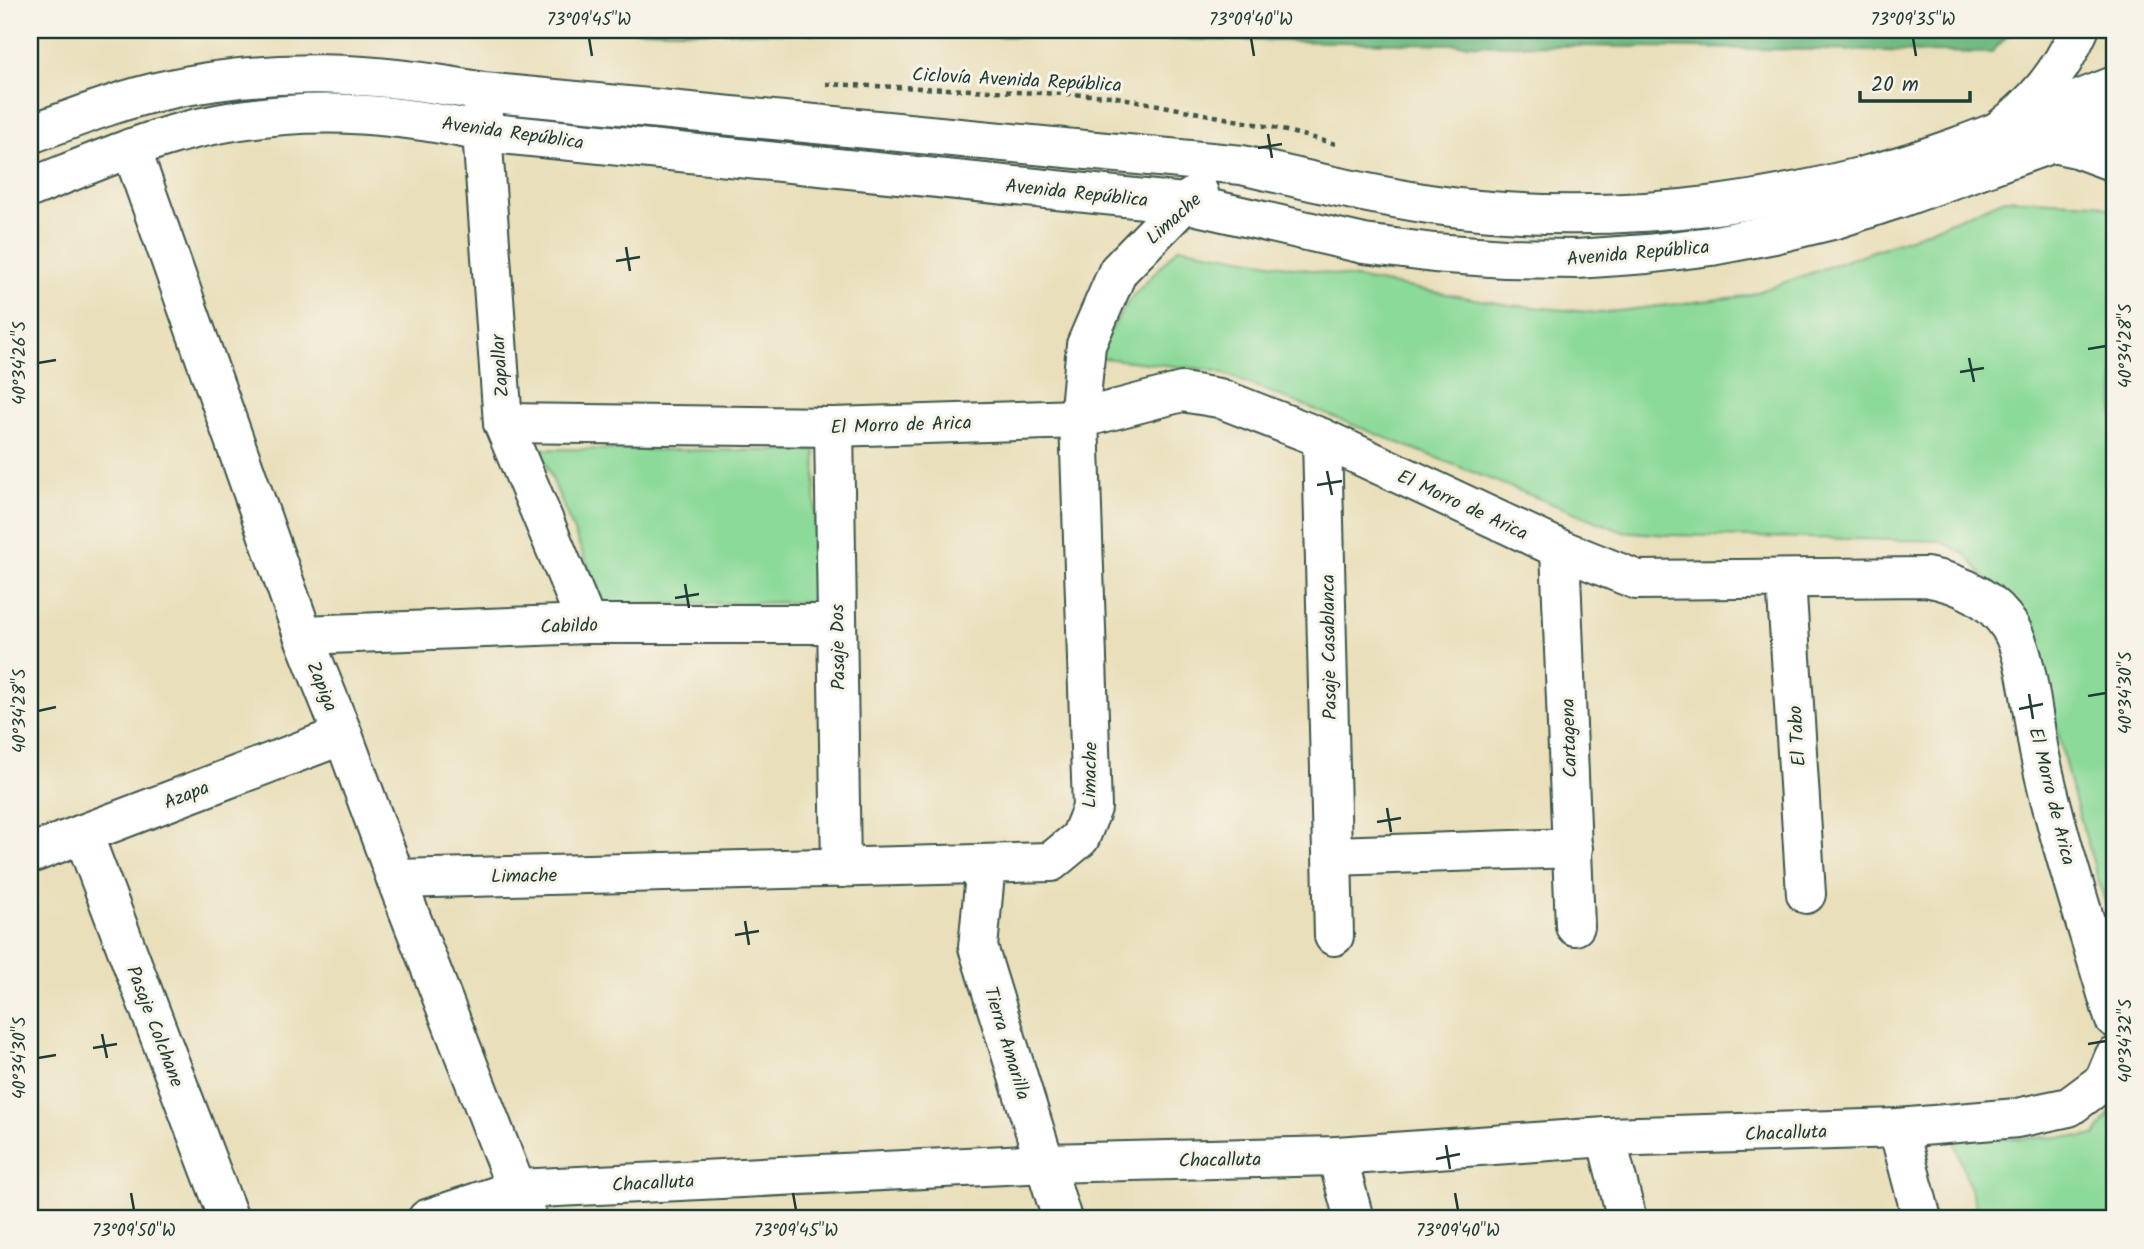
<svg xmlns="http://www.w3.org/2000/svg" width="2144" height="1249" viewBox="0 0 2144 1249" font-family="Kalam,sans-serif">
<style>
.green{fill:#8cda99;stroke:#568c66;stroke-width:2}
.forest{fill:#71ba81;stroke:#487c5a;stroke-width:2}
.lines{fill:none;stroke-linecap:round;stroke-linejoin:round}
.minor-casing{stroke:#3d5548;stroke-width:42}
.major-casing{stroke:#3d5548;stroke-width:42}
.path{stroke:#3d5548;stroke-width:4.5;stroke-dasharray:5 5;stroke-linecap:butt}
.minor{stroke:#fff;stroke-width:38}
.major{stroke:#fff;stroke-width:38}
.ticks{fill:none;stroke:#1f3d34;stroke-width:2.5}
.labels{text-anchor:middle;stroke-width:6;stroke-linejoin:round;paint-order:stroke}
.street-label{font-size:19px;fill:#1f3d34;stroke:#f7f3e8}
.neatline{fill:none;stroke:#1f3d34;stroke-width:2.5}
.ticks-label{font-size:18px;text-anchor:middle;fill:#1f3d34}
</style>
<rect width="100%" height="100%" fill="#f7f3e8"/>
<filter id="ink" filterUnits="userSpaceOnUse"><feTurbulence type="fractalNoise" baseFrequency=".0143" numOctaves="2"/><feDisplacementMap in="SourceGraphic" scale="14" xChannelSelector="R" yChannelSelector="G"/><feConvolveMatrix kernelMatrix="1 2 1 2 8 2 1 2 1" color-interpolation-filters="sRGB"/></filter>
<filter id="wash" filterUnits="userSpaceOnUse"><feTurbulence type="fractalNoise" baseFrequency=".00686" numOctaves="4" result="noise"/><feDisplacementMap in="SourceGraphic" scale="28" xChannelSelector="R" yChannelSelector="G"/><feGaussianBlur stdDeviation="1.57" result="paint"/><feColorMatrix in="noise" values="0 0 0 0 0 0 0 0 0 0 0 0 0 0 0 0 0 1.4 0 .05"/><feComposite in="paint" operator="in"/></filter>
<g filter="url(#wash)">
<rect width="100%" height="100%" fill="#e9dfba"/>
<!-- green -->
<g class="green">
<path d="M2005,199L2096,203L2114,211V933L2069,780L2036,636L1965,554L1940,541L1668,535L1621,531L1217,371L1094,357L1130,299L1179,247L1509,305L1600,313L1746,296L1910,238Z"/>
<path d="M540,449L816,451L814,602L604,605Z"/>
<path d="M2114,1106V1219H1980L1954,1140L2095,1136Z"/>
</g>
<!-- forest -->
<path class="forest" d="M621,30H2013L1991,53Z"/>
</g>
<g filter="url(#ink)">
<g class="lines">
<defs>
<g id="minor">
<path d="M483,108L482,132L503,423L587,624"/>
<path d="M30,134C73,119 116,101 161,91C272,66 373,71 483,92L1242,165C1304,180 1365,194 1429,204C1571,225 1721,213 1860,177C1947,155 2030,118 2114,86"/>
<path d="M131,148L303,635L343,735L396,879L528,1219"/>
<path d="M30,188C78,169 126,148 175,134C281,105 377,109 482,132L1184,203L1364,244L1434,253L1505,258L1577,259L1647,254L1711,246L1774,234L1836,219L1897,199L2114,121"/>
<path d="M503,423L834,427L1079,419L1182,392L1219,398L1322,438L1560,549L1637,580L1926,577C1960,583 1991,597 2010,627C2029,659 2032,719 2040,756C2059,844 2089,931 2114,1018"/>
<path d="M834,427L841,868"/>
<path d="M1322,438L1334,936"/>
<path d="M1560,549L1575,926"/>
<path d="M1786,579L1806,894"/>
<path d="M303,635L587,624H836"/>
<path d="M83,834L229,1219"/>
<path d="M30,854L343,735"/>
<path d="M1333,856L1573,848"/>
<path d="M986,864L978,947L1062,1219"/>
<path d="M396,879L1051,862L1080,838L1092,808L1079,419L1086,345L1118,271L1184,203L1199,193"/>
<path d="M1898,1128L1922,1219"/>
<path d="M1606,1137L1627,1219"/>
<path d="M1337,1156L1354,1219"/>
<path d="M427,1219L517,1189L1046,1163L1337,1156L1606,1137L1898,1128L2017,1118L2069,1107L2104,1081L2114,1057"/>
</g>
<g id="major">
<path d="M1997,132C2035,103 2059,75 2079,30"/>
<path d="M2052,143L2076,148L2114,162"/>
</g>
</defs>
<!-- minor casing -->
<use href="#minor" class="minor-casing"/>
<!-- major casing -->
<use href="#major" class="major-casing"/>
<!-- path -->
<path class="path" d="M826,84L1112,96L1271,127L1340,145"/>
<!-- minor -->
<use href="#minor" class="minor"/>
<!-- major -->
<use href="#major" class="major"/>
</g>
</g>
<!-- ticks -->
<path class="ticks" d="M589,38L592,56M1251,38L1254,56M1913,38L1916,56M1268,134L1272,158M1258,148L1282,144M626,247L630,271M616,261L640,257M2088,349L2106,346M1969,358L1974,382M38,363L56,360M1960,372L1984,368M1327,471L1332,495M1317,485L1342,481M685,584L689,608M675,598L699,594M2029,694L2033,719M2088,696L2106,693M2019,709L2043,704M38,711L56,707M1387,808L1391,832M1377,822L1401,818M745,921L749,945M735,935L759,931M102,1034L107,1058M2088,1044L2106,1041M93,1048L117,1044M38,1058L56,1055M1446,1145L1450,1169M1436,1159L1460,1154M131,1193L134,1210M793,1193L796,1210M1455,1193L1458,1210"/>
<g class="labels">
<!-- street labels -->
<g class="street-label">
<text transform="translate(1017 79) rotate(3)" y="7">Ciclovía Avenida República</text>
<text transform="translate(513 132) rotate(8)" y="7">Avenida República</text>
<text transform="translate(1077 192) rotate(6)" y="7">Avenida República</text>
<text transform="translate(1173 218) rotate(-42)" y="7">Limache</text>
<text transform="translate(1638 252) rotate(-5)" y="7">Avenida República</text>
<text transform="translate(499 366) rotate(-94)" y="7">Zapallar</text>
<text transform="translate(901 424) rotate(-2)" y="7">El Morro de Arica</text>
<text transform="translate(1463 504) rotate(25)" y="7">El Morro de Arica</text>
<text transform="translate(569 625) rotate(-2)" y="7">Cabildo</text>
<text transform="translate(837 647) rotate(-91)" y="7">Pasaje Dos</text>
<text transform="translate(1328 647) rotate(-91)" y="7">Pasaje Casablanca</text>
<text transform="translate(323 686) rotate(68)" y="7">Zapiga</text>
<text transform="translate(1796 736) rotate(-94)" y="7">El Tabo</text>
<text transform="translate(1568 738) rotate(-92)" y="7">Cartagena</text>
<text transform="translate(1089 775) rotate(-89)" y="7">Limache</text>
<text transform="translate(186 794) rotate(-21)" y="7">Azapa</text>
<text transform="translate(2053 796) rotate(76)" y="7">El Morro de Arica</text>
<text transform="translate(524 875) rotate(-1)" y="7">Limache</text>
<text transform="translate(156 1026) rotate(69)" y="7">Pasaje Colchane</text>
<text transform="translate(1008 1043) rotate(73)" y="7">Tierra Amarilla</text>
<text transform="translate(1786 1132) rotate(-2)" y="7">Chacalluta</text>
<text transform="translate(1220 1159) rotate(-1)" y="7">Chacalluta</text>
<text transform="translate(653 1182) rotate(-3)" y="7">Chacalluta</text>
</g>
</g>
<!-- margin -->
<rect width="2144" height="1249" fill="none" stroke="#f7f3e8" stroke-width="77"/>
<!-- scale -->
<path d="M1860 91v10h110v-10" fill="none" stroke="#1f3d34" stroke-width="3.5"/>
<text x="1871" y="91" font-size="21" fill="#1f3d34" stroke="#f7f3e8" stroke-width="5" paint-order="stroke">20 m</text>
<rect x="38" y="38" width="2068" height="1172" class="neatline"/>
<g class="ticks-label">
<text x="589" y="25">73°09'45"W</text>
<text x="1251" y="25">73°09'40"W</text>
<text x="1913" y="25">73°09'35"W</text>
<text transform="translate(2125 346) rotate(-90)" y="6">40°34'28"S</text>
<text transform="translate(19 363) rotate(-90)" y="6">40°34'26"S</text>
<text transform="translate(2125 693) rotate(-90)" y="6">40°34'30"S</text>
<text transform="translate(19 711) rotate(-90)" y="6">40°34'28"S</text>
<text transform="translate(2125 1041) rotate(-90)" y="6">40°34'32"S</text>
<text transform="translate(19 1058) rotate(-90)" y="6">40°34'30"S</text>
<text x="134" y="1236">73°09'50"W</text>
<text x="796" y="1236">73°09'45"W</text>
<text x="1458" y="1236">73°09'40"W</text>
</g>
</svg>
